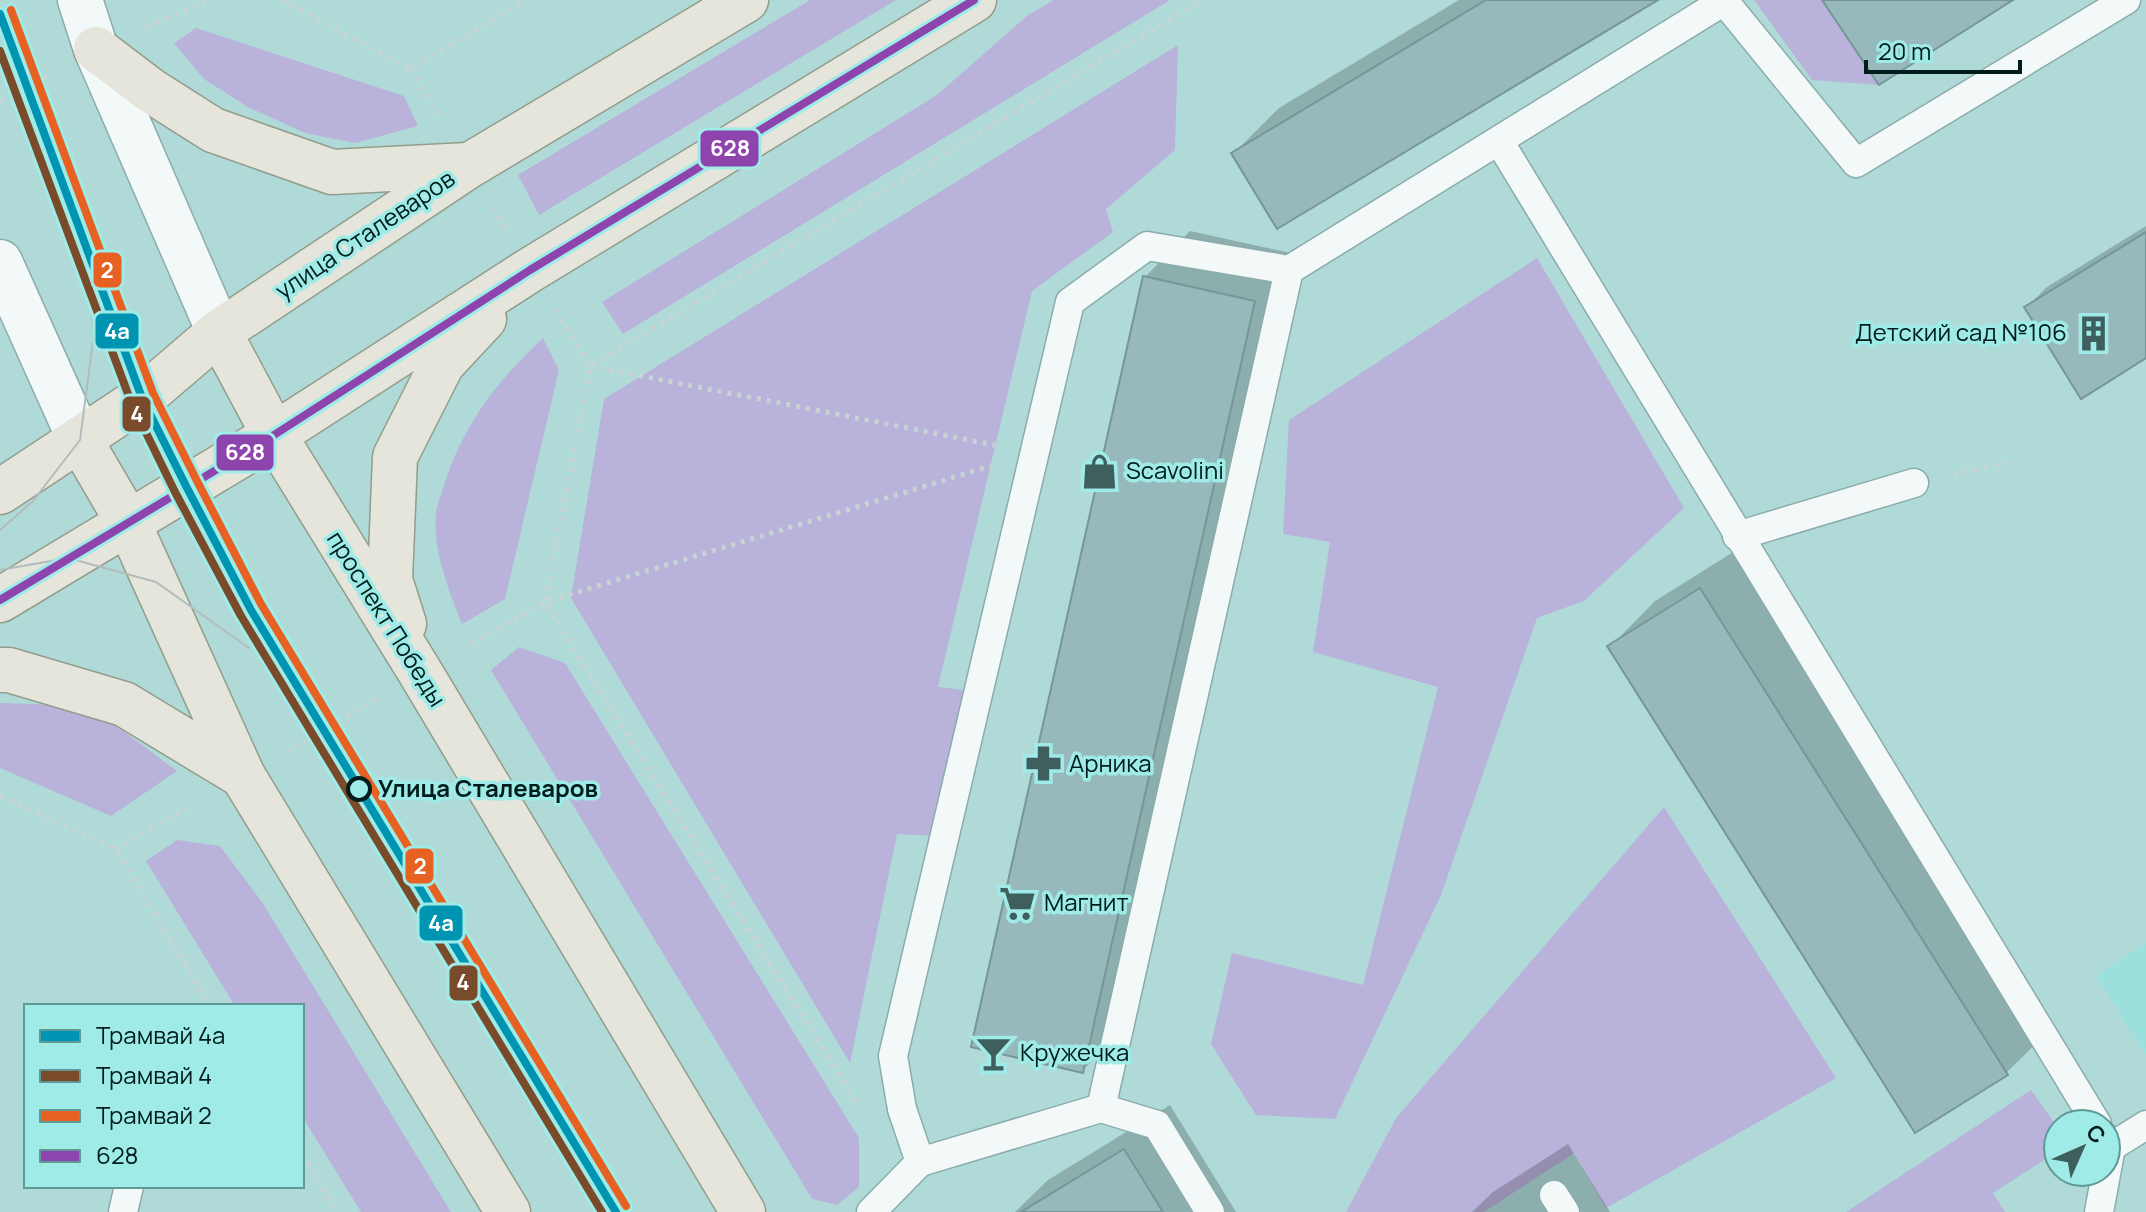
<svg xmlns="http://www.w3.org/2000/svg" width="2146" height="1212" viewBox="0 0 2146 1212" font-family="Manrope,sans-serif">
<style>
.built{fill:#9ce0dd}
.green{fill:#b9b2db}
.shadow{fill:#0003}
.building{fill:#98b9bb;stroke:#759799;stroke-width:2}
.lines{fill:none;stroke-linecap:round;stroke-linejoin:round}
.lane-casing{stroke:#8bacaa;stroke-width:31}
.secondary-casing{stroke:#8bacaa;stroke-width:47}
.primary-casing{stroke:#929d8c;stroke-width:47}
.path{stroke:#c7d4d4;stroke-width:5;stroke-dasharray:4 6;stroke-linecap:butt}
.lane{stroke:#f3f9f9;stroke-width:28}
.secondary{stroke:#f3f9f9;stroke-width:44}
.primary{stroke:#e5e5db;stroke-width:44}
.tram{stroke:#b2bcbc;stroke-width:2}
.bus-1-casing{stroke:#9febe8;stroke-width:14}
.bus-1{stroke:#8e44ad;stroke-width:8}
.tram-1-casing{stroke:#9febe8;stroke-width:14}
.tram-2-casing{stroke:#9febe8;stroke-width:14}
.tram-3-casing{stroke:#9febe8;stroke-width:14}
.tram-1{stroke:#0094b3;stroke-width:8}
.tram-2{stroke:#7a4b2a;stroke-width:8}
.tram-3{stroke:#e66122;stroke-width:8}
.stop-dot{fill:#9febe8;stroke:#001d1c;stroke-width:4}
.labels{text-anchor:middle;stroke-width:7;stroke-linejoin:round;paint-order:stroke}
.street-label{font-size:24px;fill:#001d1c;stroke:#9febe8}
.poi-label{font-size:24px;fill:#001d1c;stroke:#9febe8;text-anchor:start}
.stop-label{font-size:24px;font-weight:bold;fill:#001d1c;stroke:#9febe8;text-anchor:start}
.line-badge{stroke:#9febe8;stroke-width:3}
.badge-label{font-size:22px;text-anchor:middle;font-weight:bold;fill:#fff}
</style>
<rect width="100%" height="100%" fill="#b0dad8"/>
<!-- built -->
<path class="built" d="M2146,943V1055L2096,976Z"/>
<!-- green -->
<g class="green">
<path d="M810,0H896L539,215L518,175Z"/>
<path d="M1054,0H1170L623,334L602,302L937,95L1028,15Z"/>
<path d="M1754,0H1826L1824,2L1879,85L1812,80Z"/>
<path d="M196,28L404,96L418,126L355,143L305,133L248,107L204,79L174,43Z"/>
<path d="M1178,45L1175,150L1106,209L1113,232L1032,291L938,687L963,690L935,836L897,834L850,1063L571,598L604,399Z"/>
<path d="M1537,258L1684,508L1584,601L1537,618L1441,895L1335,1119L1256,1115L1211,1044L1232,953L1363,985L1438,687L1313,652L1330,542L1283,534L1289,420Z"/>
<path d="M543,338L559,370L505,599L462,624C449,590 433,553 436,515C436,506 441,495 444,486C462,426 498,380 543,338Z"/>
<path d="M519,647L565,663L859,1138V1187L837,1205L812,1199L491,670Z"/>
<path d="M0,703L58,705L115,725L177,771L111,816L0,768Z"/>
<path d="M1664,807L1836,1078L1606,1208L1574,1153L1484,1212H1346L1396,1118Z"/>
<path d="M177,840L220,846L262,902L451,1212H361L302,1116V1006H235L146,861Z"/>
<path d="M2031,1090L2058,1128V1151L1993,1193L2005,1212H1846Z"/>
</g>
<!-- shadow -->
<g class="shadow">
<path d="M1459,0H1654L1234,153L1279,108Z"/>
<path d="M2146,226V356L2027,307L2047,287Z"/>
<path d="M1190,231L1300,255L1128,1025L1083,1070L1145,277Z"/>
<path d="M1746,544L2052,1028L2006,1073L1610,647L1655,601Z"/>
<path d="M1170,1105L1236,1212H1015L1048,1180Z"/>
<path d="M1568,1144L1610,1212H1472L1493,1192Z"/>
</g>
<!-- building -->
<g class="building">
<path d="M1486,0H1658L1277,229L1231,153Z"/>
<path d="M1822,0H2013L1879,85Z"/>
<path d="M2146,232V358L2081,399L2024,307Z"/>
<path d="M1143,276L1255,301L1083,1073L971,1047Z"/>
<path d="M1700,588L2008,1075L1915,1133L1607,646Z"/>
<path d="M1124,1149L1163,1212H1021Z"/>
</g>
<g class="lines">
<defs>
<g id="lane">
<path d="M1499,141L2097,1124"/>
<path d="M1737,536L1914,483"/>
<path d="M1101,1108L1157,1125L1210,1212"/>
<path d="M2111,1147L2146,1125"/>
<path d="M920,1162L1101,1108L1289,270"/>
<path d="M1554,1195L1565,1212"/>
<path d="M123,1212L129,1186"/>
<path d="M871,1212L920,1162L902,1109L893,1056L1070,302L1147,246L1289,270L1724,1L1856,163L2126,0"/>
<path d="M2099,1212L2111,1147L2106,1138"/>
</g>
<g id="secondary">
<path d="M80,0L96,49L219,332"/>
<path d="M0,262L80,440"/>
</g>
<g id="primary">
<path d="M96,49L150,90L213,130L332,172L468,165"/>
<path d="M219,332L274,435L420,672L743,1212"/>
<path d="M80,440L128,522L243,776L508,1212"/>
<path d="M0,492L142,398L219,332L470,165L746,0"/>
<path d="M0,600L274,435L530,270L974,0"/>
<path d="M404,624L390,580L395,457L442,364L484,319"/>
<path d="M0,670H9L124,704L243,776"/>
</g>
</defs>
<!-- lane casing -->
<use href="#lane" class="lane-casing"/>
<!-- secondary casing -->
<use href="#secondary" class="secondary-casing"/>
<!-- primary casing -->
<use href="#primary" class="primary-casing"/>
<!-- path -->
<g class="path">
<path d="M282,0L410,69L526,0"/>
<path d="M147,27L208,0"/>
<path d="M410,69L441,119"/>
<path d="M0,102L55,71"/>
<path d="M494,207L507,229"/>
<path d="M555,310L590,366L545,602L857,1104"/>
<path d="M592,365L1202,0"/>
<path d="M590,366L995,445"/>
<path d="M1954,474L2007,463"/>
<path d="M462,649L545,602L991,466"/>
<path d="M286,752L381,696"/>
<path d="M0,796L115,849L211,1006"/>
<path d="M115,849L194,804"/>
<path d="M302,1154L338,1212"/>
</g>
<!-- lane -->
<use href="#lane" class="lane"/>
<!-- secondary -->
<use href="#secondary" class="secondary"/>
<!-- primary -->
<use href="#primary" class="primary"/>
<!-- tram -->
<g class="tram">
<path d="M0,530L33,501L80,440L94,333L84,246"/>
<path d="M0,570L68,558L156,582L249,648"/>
</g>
<defs>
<path id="bus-1" d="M0,600L274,435L530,270L974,0"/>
</defs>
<!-- bus-1 casing -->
<use href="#bus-1" class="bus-1-casing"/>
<!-- bus-1 -->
<use href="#bus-1" class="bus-1"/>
<defs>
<path id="tram-1" d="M0,14L142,398L186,486L251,610L616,1212"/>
<path id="tram-2" d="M0,51L131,402L175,492L241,616L602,1212"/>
<path id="tram-3" d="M11,10L153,393L197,481L261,604L626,1206"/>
</defs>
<!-- tram-1 casing -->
<use href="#tram-1" class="tram-1-casing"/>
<!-- tram-2 casing -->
<use href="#tram-2" class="tram-2-casing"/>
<!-- tram-3 casing -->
<use href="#tram-3" class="tram-3-casing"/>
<!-- tram-1 -->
<use href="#tram-1" class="tram-1"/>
<!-- tram-2 -->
<use href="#tram-2" class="tram-2"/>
<!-- tram-3 -->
<use href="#tram-3" class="tram-3"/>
</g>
<!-- icons -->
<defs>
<symbol id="building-bare" viewBox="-9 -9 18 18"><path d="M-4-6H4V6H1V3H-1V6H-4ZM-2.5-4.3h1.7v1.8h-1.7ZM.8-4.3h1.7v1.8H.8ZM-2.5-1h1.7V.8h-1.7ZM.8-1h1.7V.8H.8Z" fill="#3e5f5e" stroke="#9febe8" stroke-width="2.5" paint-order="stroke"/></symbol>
<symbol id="shop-bare" viewBox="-9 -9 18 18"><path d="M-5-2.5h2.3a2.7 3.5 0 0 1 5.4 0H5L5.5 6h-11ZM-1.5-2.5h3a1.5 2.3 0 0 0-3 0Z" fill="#3e5f5e" stroke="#9febe8" stroke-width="2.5" paint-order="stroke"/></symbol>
<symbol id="pharmacy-bare" viewBox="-9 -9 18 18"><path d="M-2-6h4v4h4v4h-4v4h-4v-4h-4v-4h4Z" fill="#3e5f5e" stroke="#9febe8" stroke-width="2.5" paint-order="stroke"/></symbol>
<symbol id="supermarket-bare" viewBox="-9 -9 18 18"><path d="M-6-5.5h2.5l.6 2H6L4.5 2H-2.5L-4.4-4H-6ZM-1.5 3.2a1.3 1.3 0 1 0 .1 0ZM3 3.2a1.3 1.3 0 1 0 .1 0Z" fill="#3e5f5e" stroke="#9febe8" stroke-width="2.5" paint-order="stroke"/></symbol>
<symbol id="bar-bare" viewBox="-9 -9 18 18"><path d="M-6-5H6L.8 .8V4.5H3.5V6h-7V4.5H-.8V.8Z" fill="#3e5f5e" stroke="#9febe8" stroke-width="2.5" paint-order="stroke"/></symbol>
</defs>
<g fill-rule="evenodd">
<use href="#building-bare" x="2068" y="308" width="51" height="51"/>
<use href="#shop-bare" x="1074" y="446" width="51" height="51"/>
<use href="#pharmacy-bare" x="1018" y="738" width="51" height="51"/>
<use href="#supermarket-bare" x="992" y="878" width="51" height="51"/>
<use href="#bar-bare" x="968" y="1028" width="51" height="51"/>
</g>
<!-- markers -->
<circle class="stop-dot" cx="359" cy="789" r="11"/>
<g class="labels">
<!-- street labels -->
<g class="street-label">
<text transform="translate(365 235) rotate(-34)" y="8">улица Сталеваров</text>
<text transform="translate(386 619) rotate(58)" y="8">проспект Победы</text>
</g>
<!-- poi labels -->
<g class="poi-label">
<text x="2067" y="341" text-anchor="end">Детский сад №106</text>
<text x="1126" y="479">Scavolini</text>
<text x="1069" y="772">Арника</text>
<text x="1044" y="911">Магнит</text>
<text x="1020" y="1061">Кружечка</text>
</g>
<!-- stop labels -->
<g class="stop-label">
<text x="378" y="797">Улица Сталеваров</text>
</g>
</g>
<g class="line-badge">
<rect x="699" y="129" width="61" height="39" rx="8" fill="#8e44ad"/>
<rect x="92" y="251" width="31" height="38" rx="8" fill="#e66122"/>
<rect x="94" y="312" width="46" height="38" rx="8" fill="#0094b3"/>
<rect x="121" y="395" width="31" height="38" rx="8" fill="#7a4b2a"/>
<rect x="215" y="433" width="60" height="39" rx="8" fill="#8e44ad"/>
<rect x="404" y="847" width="31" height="38" rx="8" fill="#e66122"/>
<rect x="418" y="904" width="46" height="38" rx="8" fill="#0094b3"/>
<rect x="448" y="964" width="31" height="38" rx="8" fill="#7a4b2a"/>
</g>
<g class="badge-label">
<text x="730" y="156">628</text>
<text x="107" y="278">2</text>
<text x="117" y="339">4а</text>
<text x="137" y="422">4</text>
<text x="245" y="460">628</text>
<text x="420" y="874">2</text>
<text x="441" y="931">4а</text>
<text x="463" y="990">4</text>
</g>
<!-- legend -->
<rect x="24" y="1004" width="280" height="184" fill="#9febe8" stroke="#5f9996" stroke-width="2"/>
<rect x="40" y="1030" width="40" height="12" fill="#0094b3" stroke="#5f9996" stroke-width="2"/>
<text x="96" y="1044" font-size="24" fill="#001d1c">Трамвай 4а</text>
<rect x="40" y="1070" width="40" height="12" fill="#7a4b2a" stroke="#5f9996" stroke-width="2"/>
<text x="96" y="1084" font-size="24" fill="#001d1c">Трамвай 4</text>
<rect x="40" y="1110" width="40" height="12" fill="#e66122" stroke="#5f9996" stroke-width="2"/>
<text x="96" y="1124" font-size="24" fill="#001d1c">Трамвай 2</text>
<rect x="40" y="1150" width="40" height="12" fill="#8e44ad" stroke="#5f9996" stroke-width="2"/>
<text x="96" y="1164" font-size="24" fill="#001d1c">628</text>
<!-- north arrow -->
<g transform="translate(2082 1148) rotate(45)"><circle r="38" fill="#9febe8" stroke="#5f9996" stroke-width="2"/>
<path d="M0-6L14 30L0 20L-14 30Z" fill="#3e5f5e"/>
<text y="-12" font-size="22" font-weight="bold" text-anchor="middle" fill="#001d1c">С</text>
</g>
<!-- scale -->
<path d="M1866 60v12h154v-12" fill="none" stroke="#001d1c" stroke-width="4"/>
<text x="1878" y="60" font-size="24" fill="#001d1c" stroke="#9febe8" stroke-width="6" paint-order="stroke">20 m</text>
</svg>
